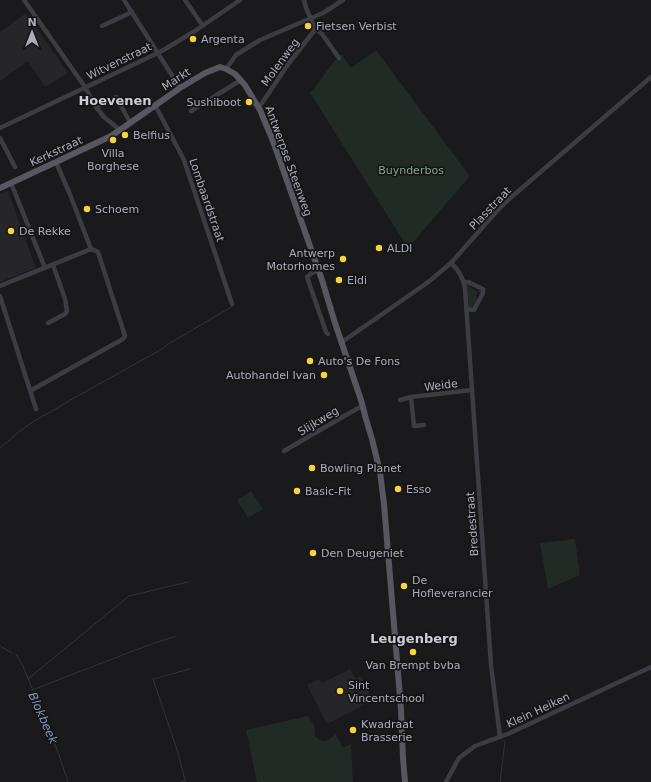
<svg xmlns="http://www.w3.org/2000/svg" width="651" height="782" viewBox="0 0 651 782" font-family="'DejaVu Sans',sans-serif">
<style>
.built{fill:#262529}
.green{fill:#212a24}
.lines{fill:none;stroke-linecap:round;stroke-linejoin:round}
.stream{stroke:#2f3540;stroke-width:1}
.minor{stroke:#3c3c43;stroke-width:4.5}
.major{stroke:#565760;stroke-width:6}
.poi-dot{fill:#f4d639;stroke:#151417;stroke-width:1.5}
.labels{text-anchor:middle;stroke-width:3.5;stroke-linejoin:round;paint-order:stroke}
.poi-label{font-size:11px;fill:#acaebb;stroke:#151417;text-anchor:start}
.street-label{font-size:11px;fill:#acaebb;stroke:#151417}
.park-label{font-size:11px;fill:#83a68b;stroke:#151417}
.water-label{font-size:12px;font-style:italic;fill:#8395b6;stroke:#151417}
.quarter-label{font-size:13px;font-weight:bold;fill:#cdced7;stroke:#151417}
</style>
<rect width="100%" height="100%" fill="#1a191c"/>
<!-- built -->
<g class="built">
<path d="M26,13L68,73L45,87L28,61L0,81V32Z"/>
<path d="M8,191L36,268L0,282V194Z"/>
<path d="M350,669L356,679L361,676L373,700L327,724L307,685L319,679L322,683Z"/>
</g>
<!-- green -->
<g class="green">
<path d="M376,50L466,171L470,176L408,248L310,93C322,81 328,66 341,54L351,68Z"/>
<path d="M468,284L472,286H470V288L472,287V289H474L476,291L481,290V292L480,294L479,292H478L477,295L476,296L477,301L474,307L472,308L469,307L467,285Z"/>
<path d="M251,491L263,509L248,518L237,500Z"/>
<path d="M575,539L580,575L548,589L540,543Z"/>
<path d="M308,716C310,719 314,724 315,728C315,731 314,734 316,737C322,744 332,740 335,733L343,748L351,744L353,782H257L246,730Z"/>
</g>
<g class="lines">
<!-- stream -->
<g class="stream">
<path d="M0,448C11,438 22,429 34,421C45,415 56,409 67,402L162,349L165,346L233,306"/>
<path d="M0,646L12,653"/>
<path d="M16,655L18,657L23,666L59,755L68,782"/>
<path d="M28,679L129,596L188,582"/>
<path d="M32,690L146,646L176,636"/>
<path d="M185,780L178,753L153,679L190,669"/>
<path d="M181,782L185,780L186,782"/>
<path d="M500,782L505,741"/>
</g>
<!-- minor -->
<g class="minor">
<path d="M24,0L85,87L96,107L104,117L120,130"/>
<path d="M124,0L180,88"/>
<path d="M185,0L203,26"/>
<path d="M102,26L132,12"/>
<path d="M315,28L322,34L339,58"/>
<path d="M226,69L236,55L260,40L323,13L343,0"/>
<path d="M155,105L184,160L232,304"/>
<path d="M259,106L262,103L289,63L314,31L315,28L306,8L304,0"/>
<path d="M96,107L116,97L130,122"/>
<path d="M191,111L241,80"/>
<path d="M0,128L160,52L195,31L240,0"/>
<path d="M0,138L15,167"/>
<path d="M11,183L45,268"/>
<path d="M451,263C459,270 463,278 465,288L491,665L500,737"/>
<path d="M318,270L312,273L307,277L326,332L328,334"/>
<path d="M464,282H468L483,289V293L474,310L466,309"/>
<path d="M0,286L91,249"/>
<path d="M0,296L36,409"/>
<path d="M48,323L65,314L67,311L65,299L53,265"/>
<path d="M342,342L427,283L451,263L497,211L508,200L651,77"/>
<path d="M30,391L123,339L125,336L98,252L94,250L91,249L69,192L56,162"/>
<path d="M411,397L414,426L424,425"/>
<path d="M400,400L411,397L472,390"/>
<path d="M284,451L346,415L362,406"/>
<path d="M446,782L459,758L475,746L510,733L651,667"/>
</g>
<!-- major -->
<path class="major" d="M0,188L56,162L109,137L120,130L180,88L205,73L220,67L226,69L235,74L245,85L260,110L273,141L322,280L335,323L361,400L366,419L372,439L380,472L384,504L401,709L403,758L405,782"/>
</g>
<!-- markers -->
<g class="poi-dot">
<circle cx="308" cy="26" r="4"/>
<circle cx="193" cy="39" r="4"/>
<circle cx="249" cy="102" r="4"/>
<circle cx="125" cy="135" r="4"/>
<circle cx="113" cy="140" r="4"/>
<circle cx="87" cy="209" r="4"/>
<circle cx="11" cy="231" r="4"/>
<circle cx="379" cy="248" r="4"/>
<circle cx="343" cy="259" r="4"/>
<circle cx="339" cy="280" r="4"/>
<circle cx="310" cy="361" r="4"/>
<circle cx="324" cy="375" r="4"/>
<circle cx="312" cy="468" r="4"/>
<circle cx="398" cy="489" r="4"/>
<circle cx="297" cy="491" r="4"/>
<circle cx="313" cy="553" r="4"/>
<circle cx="404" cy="586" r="4"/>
<circle cx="413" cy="652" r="4"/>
<circle cx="340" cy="691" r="4"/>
<circle cx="353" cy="730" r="4"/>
</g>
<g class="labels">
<!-- poi labels -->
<g class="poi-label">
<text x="316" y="30">Fietsen Verbist</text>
<text x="201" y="43">Argenta</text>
<text x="241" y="106" text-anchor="end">Sushiboot</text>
<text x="133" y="139">Belfius</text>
<text x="113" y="157" text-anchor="middle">Villa<tspan x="113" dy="13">Borghese</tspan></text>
<text x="95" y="213">Schoem</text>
<text x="19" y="235">De Rekke</text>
<text x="387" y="252">ALDI</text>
<text x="335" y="257" text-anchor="end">Antwerp<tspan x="335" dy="13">Motorhomes</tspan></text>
<text x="347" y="284">Eldi</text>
<text x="318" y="365">Auto's De Fons</text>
<text x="316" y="379" text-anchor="end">Autohandel Ivan</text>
<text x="320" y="472">Bowling Planet</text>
<text x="406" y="493">Esso</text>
<text x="305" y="495">Basic-Fit</text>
<text x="321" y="557">Den Deugeniet</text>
<text x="412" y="584">De<tspan x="412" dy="13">Hofleverancier</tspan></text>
<text x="413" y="669" text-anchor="middle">Van Brempt bvba</text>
<text x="348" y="689">Sint<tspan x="348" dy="13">Vincentschool</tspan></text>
<text x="361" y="728">Kwadraat<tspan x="361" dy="13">Brasserie</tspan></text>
</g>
<!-- street labels -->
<g class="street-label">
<text transform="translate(119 61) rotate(-26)" y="4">Witvenstraat</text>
<text transform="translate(280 62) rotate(-54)" y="4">Molenweg</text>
<text transform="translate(176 79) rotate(-33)" y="4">Markt</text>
<text transform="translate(56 151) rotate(-25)" y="4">Kerkstraat</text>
<text transform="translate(289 161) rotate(70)" y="4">Antwerpse Steenweg</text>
<text transform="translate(207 200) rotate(71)" y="4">Lombaardstraat</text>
<text transform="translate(490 208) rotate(-46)" y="4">Plasstraat</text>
<text transform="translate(441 385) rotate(-7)" y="4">Weide</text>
<text transform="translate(318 421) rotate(-31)" y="4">Slijkweg</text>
<text transform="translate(472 524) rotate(-94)" y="4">Bredestraat</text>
<text transform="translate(538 710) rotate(-25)" y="4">Klein Heiken</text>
</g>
<!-- park labels -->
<g class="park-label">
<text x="411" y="174">Buynderbos</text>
</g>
<!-- water labels -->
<g class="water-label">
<text transform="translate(43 718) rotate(66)" y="4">Blokbeek</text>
</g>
<!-- quarter labels -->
<g class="quarter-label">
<text x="115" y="105">Hoevenen</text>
<text x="414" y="643">Leugenberg</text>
</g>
</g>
<!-- north arrow -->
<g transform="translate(32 32)" stroke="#151417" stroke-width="3" paint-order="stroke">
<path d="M0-3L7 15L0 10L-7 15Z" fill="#acaebb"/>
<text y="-6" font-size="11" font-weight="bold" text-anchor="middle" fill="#acaebb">N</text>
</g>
</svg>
